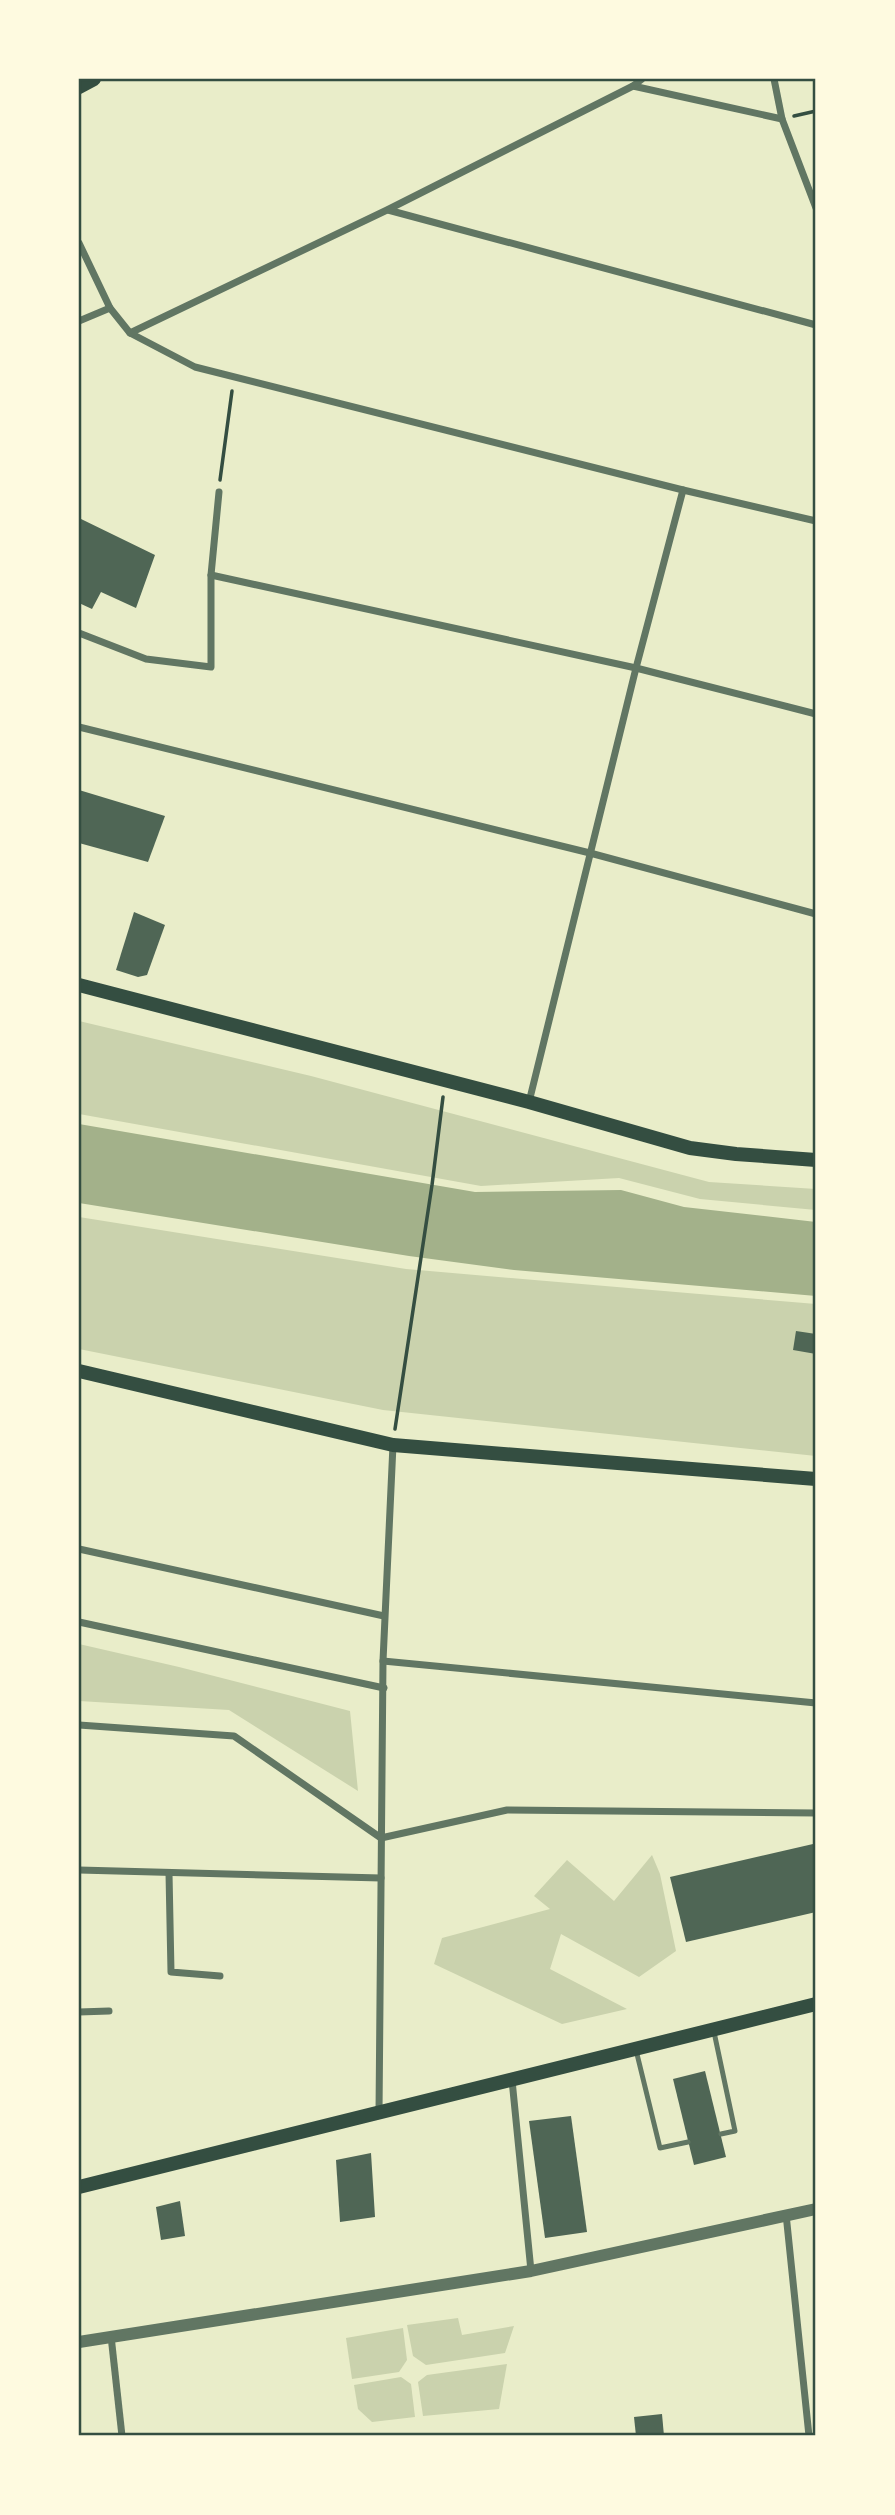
<svg xmlns="http://www.w3.org/2000/svg" width="895" height="2515" viewBox="0 0 895 2515" font-family="Arial,sans-serif">
<style>
.green{fill:#cad2ad}
.water{fill:#a3b18a}
.building{fill:#4f6655}
.lines{fill:none;stroke-linecap:round;stroke-linejoin:round}
.path{stroke:#344e41;stroke-width:3.5}
.service{stroke:#617663;stroke-width:5}
.minor{stroke:#617663;stroke-width:7}
.tertiary{stroke:#617663;stroke-width:12}
.secondary{stroke:#344e41;stroke-width:14}
.neatline{fill:none;stroke:#344e41;stroke-width:2.5}
</style>
<rect width="100%" height="100%" fill="#e9edc9"/>
<!-- green -->
<g class="green">
<path d="M79,1021L311,1076L709,1182L816,1189V1210L700,1199L619,1178L481,1186L79,1114Z"/>
<path d="M79,1217L406,1269L816,1304V1456L383,1410L79,1349Z"/>
<path d="M79,1644L179,1667L350,1711L358,1791L229,1710L79,1701Z"/>
<path d="M652,1855L660,1874L676,1951L639,1977L561,1934L550,1969L627,2009L562,2024L434,1964L442,1938L550,1909L534,1896L567,1860L614,1901Z"/>
<path d="M458,2318L462,2335L514,2326L505,2353L426,2365L413,2356L407,2325Z"/>
<path d="M403,2328L407,2360L399,2372L352,2379L346,2338Z"/>
<path d="M507,2364L499,2409L423,2416L418,2382L427,2375Z"/>
<path d="M401,2377L411,2384L415,2417L372,2422L358,2409L354,2385Z"/>
</g>
<!-- water -->
<path class="water" d="M79,1124L475,1192L621,1190L684,1207L816,1222V1296L514,1270L409,1256L79,1203Z"/>
<!-- building -->
<g class="building">
<path d="M79,518L155,555L136,608L101,592L92,609L79,603Z"/>
<path d="M79,790L165,816L148,862L79,843Z"/>
<path d="M134,912L165,925L147,975L138,977L116,970Z"/>
<path d="M796,1331L816,1334V1354L793,1350Z"/>
<path d="M813,1844L816,1858V1912L686,1942L670,1877Z"/>
<path d="M705,2071L726,2157L694,2165L673,2079Z"/>
<path d="M571,2116L587,2232L545,2238L529,2121Z"/>
<path d="M371,2153L375,2217L340,2222L336,2160Z"/>
<path d="M180,2201L185,2236L161,2240L156,2207Z"/>
<path d="M662,2414L664,2436H636L634,2417Z"/>
</g>
<g class="lines">
<!-- path -->
<g class="path">
<path d="M794,116L816,111"/>
<path d="M220,480L232,391"/>
<path d="M395,1429L432,1185L443,1097"/>
</g>
<!-- service -->
<g class="service">
<path d="M714,2032L735,2131L721,2134"/>
<path d="M636,2050L660,2148L688,2142"/>
</g>
<!-- minor -->
<g class="minor">
<path d="M774,79L782,119L816,208"/>
<path d="M633,86L782,119"/>
<path d="M388,210L816,325"/>
<path d="M79,243L110,308L130,333L195,367L683,490L816,521"/>
<path d="M79,321L110,308"/>
<path d="M130,333L387,210L633,86L642,79"/>
<path d="M211,575L636,668L816,714"/>
<path d="M79,633L146,659L211,667V575L219,492"/>
<path d="M79,727L590,853L816,914"/>
<path d="M529,1102L636,668L683,490"/>
<path d="M79,1549L384,1616"/>
<path d="M79,1622L384,1688"/>
<path d="M383,1661L816,1703"/>
<path d="M79,1725L234,1736L381,1838L507,1810L816,1813"/>
<path d="M79,1870L381,1878"/>
<path d="M169,1873L171,1972L220,1976"/>
<path d="M79,2012L109,2011"/>
<path d="M512,2080L531,2271"/>
<path d="M379,2113L383,1661L393,1445"/>
<path d="M786,2214L809,2436"/>
<path d="M111,2336L122,2436"/>
</g>
<!-- tertiary -->
<path class="tertiary" d="M79,2342L531,2271L816,2209"/>
<!-- secondary -->
<g class="secondary">
<path d="M79,87L94,79"/>
<path d="M79,985L529,1102L690,1148L736,1154L816,1160"/>
<path d="M79,1371L393,1445L816,1479"/>
<path d="M79,2187L816,2004"/>
</g>
</g>
<!-- border -->
<rect width="895" height="2515" fill="none" stroke="#fefae0" stroke-width="161"/>
<rect x="80" y="80" width="734" height="2354" class="neatline"/>
</svg>
